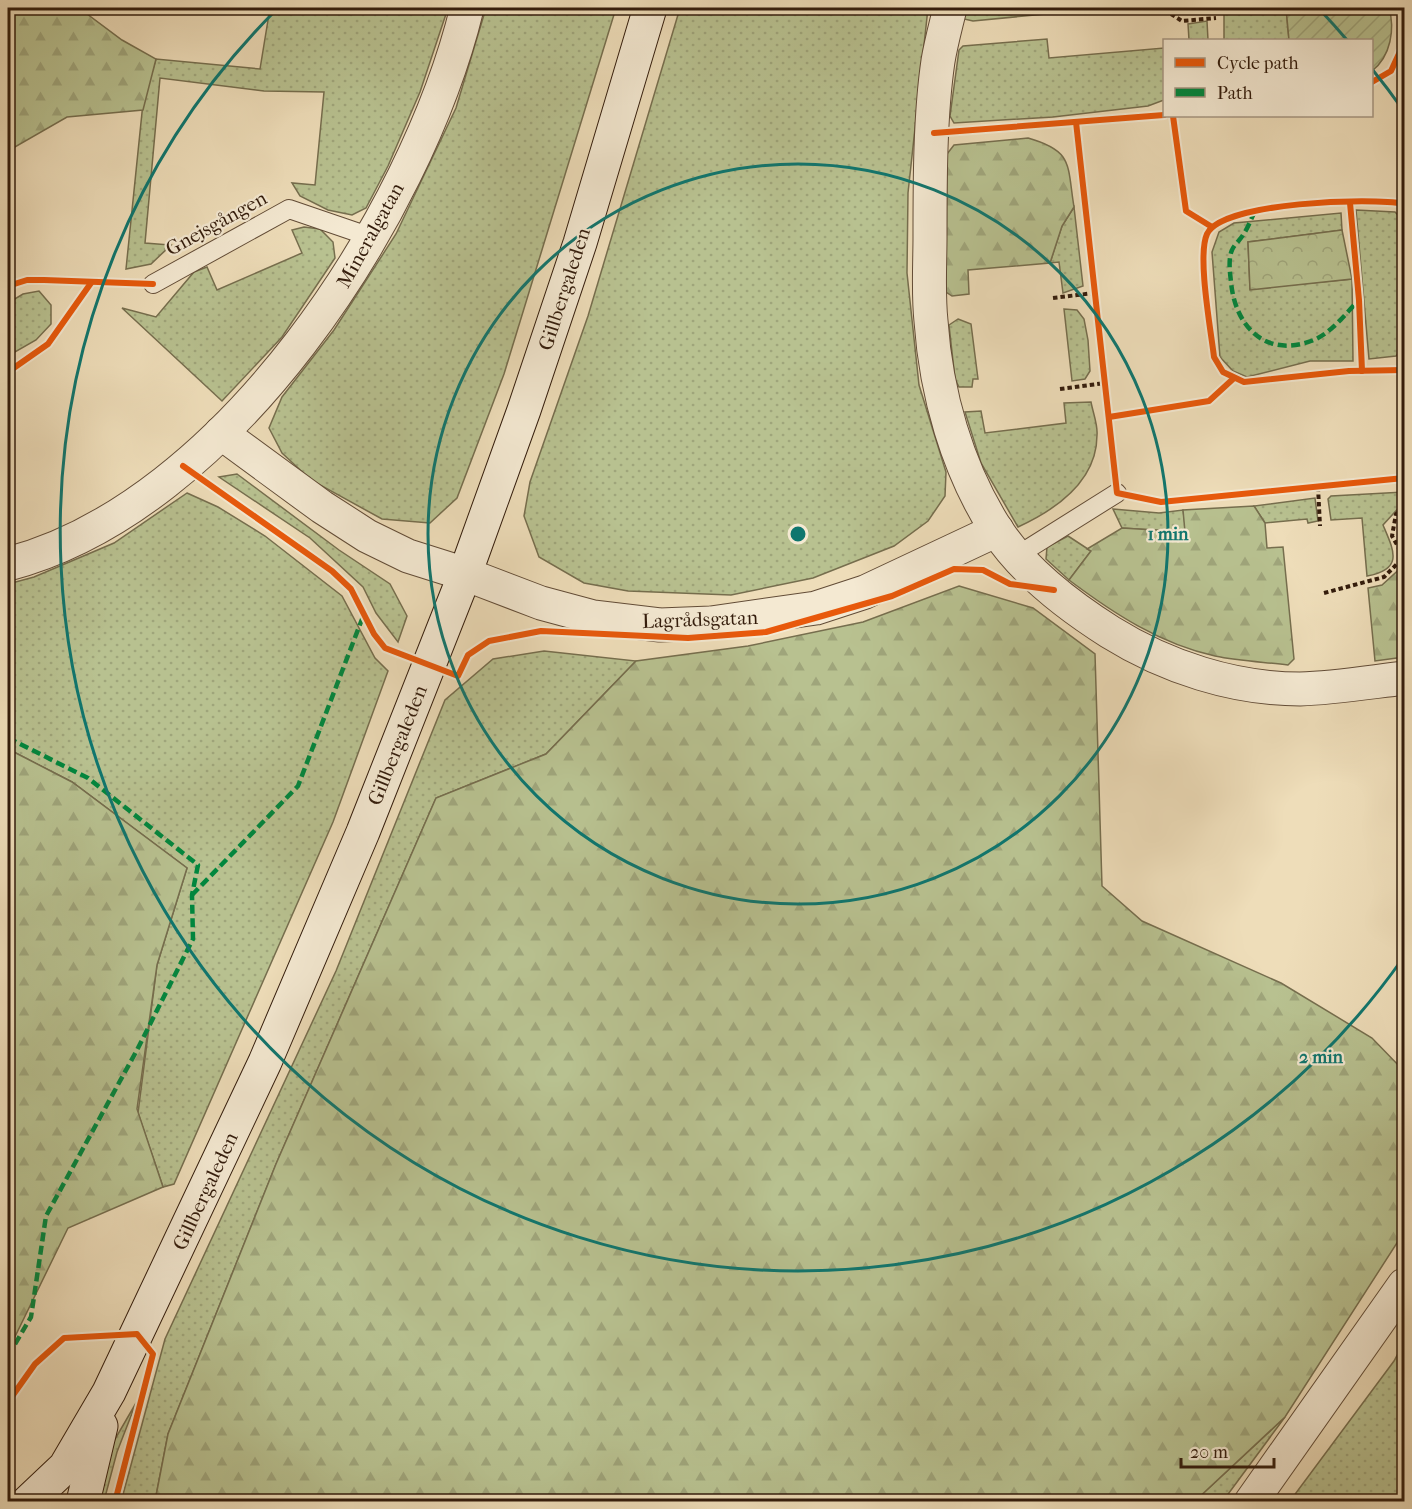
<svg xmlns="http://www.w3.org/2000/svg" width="1412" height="1509" viewBox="0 0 1412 1509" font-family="'IM FELL French Canon',serif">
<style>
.grass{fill:url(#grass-dots);stroke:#766e4e;stroke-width:1.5}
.forest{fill:url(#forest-firs);stroke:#766e4e;stroke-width:1.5}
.park{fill:url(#park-crowns);stroke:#766e4e;stroke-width:1.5}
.garden{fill:url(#garden-furrows);stroke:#766e4e;stroke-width:1.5}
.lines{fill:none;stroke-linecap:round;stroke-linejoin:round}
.service-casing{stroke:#624c37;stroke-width:20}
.minor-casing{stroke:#624c37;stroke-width:35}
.secondary-casing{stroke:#331c0c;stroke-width:35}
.path{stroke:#331c0c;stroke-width:4;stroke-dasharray:4.5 3;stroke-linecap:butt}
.service{stroke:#f4e9d2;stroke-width:18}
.minor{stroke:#f4e9d2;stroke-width:33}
.secondary{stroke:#f4e9d2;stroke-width:33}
.quiet{stroke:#00873e;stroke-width:4.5;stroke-dasharray:9 4.5;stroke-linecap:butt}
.cycleway-casing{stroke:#f4e9d2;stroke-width:10}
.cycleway{stroke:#e8590c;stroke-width:6}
.ring{fill:none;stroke:#0f766e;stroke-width:3}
.labels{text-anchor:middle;stroke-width:4.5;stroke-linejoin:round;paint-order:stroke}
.street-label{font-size:20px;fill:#331c0c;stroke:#f4e9d2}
.centre{fill:#0f766e;stroke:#f4e9d2;stroke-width:3}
.ring-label{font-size:18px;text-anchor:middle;font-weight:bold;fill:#0f766e;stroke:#f4e9d2;stroke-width:4.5;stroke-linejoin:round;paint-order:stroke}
</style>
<defs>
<pattern id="grass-dots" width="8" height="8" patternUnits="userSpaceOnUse" patternTransform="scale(1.5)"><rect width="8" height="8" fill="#b8c190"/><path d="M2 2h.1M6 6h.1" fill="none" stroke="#9fa57b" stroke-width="1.8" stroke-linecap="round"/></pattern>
<pattern id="forest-firs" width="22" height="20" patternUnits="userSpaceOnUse" patternTransform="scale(1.5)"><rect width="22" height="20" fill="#b8c190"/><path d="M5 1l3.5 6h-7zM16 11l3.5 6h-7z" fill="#9fa57b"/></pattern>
<pattern id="park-crowns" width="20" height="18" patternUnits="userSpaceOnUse" patternTransform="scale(1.5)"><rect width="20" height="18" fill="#b8c190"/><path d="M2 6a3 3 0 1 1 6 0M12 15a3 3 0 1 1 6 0" fill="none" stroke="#9fa57b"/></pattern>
<pattern id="garden-furrows" width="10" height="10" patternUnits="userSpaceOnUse" patternTransform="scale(1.5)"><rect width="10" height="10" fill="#b8c190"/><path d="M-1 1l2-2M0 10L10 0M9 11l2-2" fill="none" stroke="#9fa57b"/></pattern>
</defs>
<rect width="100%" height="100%" fill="#eeddb9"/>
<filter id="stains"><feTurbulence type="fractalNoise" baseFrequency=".00333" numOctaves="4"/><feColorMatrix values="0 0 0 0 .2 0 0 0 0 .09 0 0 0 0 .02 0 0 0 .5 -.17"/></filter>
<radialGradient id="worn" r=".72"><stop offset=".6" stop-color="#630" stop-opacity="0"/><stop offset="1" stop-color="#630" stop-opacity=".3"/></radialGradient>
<!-- grass -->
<g class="grass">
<path d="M270,8H448L420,92L388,166L366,208L352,215L328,210L300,196L292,183L315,185L324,92L264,91L160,78L145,243L171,245L151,264L126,269L143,103L156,59L260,69Z"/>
<path d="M486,8H616L504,374L457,498L430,523L382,519L311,480L282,453L269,428L282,397L334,330L396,234L456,108Z"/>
<path d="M680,8H928L908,193L907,273L919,385L946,472L945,496L928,521L894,546L813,578L731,595L628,591L584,583L539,557L524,516L530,482L588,316Z"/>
<path d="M966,8H1045V14L973,21L964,19Z"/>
<path d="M1224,8H1286L1289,40H1224Z"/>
<path d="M1207,21L1208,40H1189L1188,24Z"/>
<path d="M1047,39L1049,58L1164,48V100L1148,106L1053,117L954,123L950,116L959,50L963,46Z"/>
<path d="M1074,207L1083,286L1063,293L1059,262L1050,263L1062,226Z"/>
<path d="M1356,210L1395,212L1404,221V346L1396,356L1369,359Z"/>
<path d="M1341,213L1342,230L1248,242L1250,289L1352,279L1353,361H1310L1247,377L1233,371L1220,357L1212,252L1219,232L1234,223Z"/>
<path d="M304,227L320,229L333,242L335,258L282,337L222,401L122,308L156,317L194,272L207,267L217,290L302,253L292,230Z"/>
<path d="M39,291L51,305V324L36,340L8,356V303L23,294Z"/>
<path d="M1064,309L1077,310L1084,319L1088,340L1090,371L1085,379L1072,381Z"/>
<path d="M958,319L971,324L978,379H973L972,387H959L955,379L949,325Z"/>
<path d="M1091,402C1093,413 1098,425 1097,435C1097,481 1055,510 1018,527L981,463L965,412L981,411L985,433L1066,423L1064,403Z"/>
<path d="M237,474L339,550L390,584L407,616L398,642L376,613L363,587L310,538L219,477Z"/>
<path d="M1404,492V502L1383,525C1394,551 1404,569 1367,576L1362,518L1331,520L1328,499L1331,496Z"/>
<path d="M187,493L218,507L265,536L342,596L375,658L388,671L333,822L174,1184L163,1187L138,1113L157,965L187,868L72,782L8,749V584L34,577L114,543Z"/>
<path d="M1315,498L1318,521L1308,523L1307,519L1265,523L1254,506Z"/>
<path d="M1113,509L1159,513L1183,510L1186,532L1122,528Z"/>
<path d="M1068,536L1091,551L1069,580L1046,559L1047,547Z"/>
<path d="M544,651L636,661L546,754L436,798L276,1164L168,1434L155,1501L121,1502L165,1339L336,971L445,700L493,659Z"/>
<path d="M1404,1342V1501H1290L1394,1361Z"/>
<path d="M136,1403L117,1452L104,1501L95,1502L111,1446Z"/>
<path d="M1285,1417L1223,1501H1195Z"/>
</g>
<!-- forest -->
<g class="forest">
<path d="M8,8H79L122,40L156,59L143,110L67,117L8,151Z"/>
<path d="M1028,138C1074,151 1067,165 1074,207L1062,226L1050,263L968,270L969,294L952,296L946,292L947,154L954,145Z"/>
<path d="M1254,506L1265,523L1267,548L1283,547L1294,659L1288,665C1264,662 1239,661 1215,656C1160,644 1113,613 1069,580L1091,551L1087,549L1122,528L1185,532L1183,510Z"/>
<path d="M1404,565V657L1375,661L1368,588L1382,585Z"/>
<path d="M959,586L1033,608L1095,654L1102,886L1142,921L1281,983L1372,1038L1404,1071V1232L1285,1417L1195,1501H155L168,1434L276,1164L436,798L546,754L636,661L748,646L863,622Z"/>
<path d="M8,749L72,782L187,868L157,965L137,1109L163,1187L68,1228L8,1351Z"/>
</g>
<!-- park -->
<path class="park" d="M1342,230L1352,279L1250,290L1248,242Z"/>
<!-- garden -->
<path class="garden" d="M1286,8H1389C1395,29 1391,56 1372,71V40H1289Z"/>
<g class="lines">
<defs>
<g id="service">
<path d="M153,284L289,209L371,237"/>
<path d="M1018,555L1117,493"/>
</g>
<g id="minor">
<path d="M950,8C946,25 941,43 938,61C930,116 930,181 930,236C930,264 928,293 931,321C936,393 957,468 996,529C1023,571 1069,606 1110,632C1166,667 1234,689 1300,689C1334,688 1370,682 1404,678"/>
<path d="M221,433L322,507L367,536L408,556L465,574L541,603L593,617L660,625L711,623L816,608L865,592L997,530"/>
<path d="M8,564C227,507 416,217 467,8"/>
<path d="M1251,1502L1404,1285"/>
</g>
<g id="secondary">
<path d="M28,1502L65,1467L109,1392L265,1062L363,832L465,574L524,410L580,243L650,8"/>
<path d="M83,1502L101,1426"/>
</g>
</defs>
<!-- service casing -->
<use href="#service" class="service-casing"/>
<!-- minor casing -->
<use href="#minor" class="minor-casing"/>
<!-- secondary casing -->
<use href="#secondary" class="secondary-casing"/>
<!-- path -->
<g class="path">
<path d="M1171,14L1182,21L1216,18"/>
<path d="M1053,298L1094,293"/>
<path d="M1060,389L1105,383"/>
<path d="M1318,487L1320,526"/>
<path d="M1404,508L1396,514L1392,536L1404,557"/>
<path d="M1324,593L1384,577L1404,557"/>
</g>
<!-- service -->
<use href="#service" class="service"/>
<!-- minor -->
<use href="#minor" class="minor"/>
<!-- secondary -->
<use href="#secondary" class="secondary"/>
<!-- quiet -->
<g class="quiet">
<path d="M1255,211C1251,219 1248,228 1243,235C1240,240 1234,245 1232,250C1228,259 1230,273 1231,282C1235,326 1265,358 1311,341C1331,334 1345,314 1359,300"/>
<path d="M8,738L88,778L198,865L192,895L193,939L137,1050L46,1216L31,1317L8,1356"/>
<path d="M192,895L298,786L364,614"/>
</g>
<defs>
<g id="cycleway">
<path d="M1372,82L1391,71L1403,45L1401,8"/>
<path d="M1173,116L1186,211L1212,227"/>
<path d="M1076,122L1117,493L1161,502L1404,478"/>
<path d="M934,133L1164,115"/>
<path d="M1350,203L1359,300L1362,371"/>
<path d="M1404,204C1373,197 1221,202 1207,234C1197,256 1211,331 1214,357L1223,372L1244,382L1349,371L1404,370"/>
<path d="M8,286L27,280H44L153,284"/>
<path d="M8,372L48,344L91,283"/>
<path d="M1109,417L1209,401L1233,379"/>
<path d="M183,466L332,571L351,589L374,634L385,648L458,676L468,655L489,641L541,631L688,638L766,632L892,596L954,569L983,570L1010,584L1054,590"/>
<path d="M8,1402L35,1364L64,1338L137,1334L153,1354L115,1502"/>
</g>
</defs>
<!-- cycleway casing -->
<use href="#cycleway" class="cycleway-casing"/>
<!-- cycleway -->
<use href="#cycleway" class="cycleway"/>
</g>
<!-- distance rings -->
<g class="ring">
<circle cx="798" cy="534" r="370"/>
<path d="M1403 958A739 739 0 1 1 275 11M1321 11A739 739 0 0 1 1347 40M1372 69A739 739 0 0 1 1403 110"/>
</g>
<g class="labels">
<!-- street labels -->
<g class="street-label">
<text transform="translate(216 223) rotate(-29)" y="7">Gnejsgången</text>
<text transform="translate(370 235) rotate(-61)" y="7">Mineralgatan</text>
<text transform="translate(564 289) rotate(-72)" y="7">Gillbergaleden</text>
<text transform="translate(700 619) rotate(-2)" y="7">Lagrådsgatan</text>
<text transform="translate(397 745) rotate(-68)" y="7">Gillbergaleden</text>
<text transform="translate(205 1191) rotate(-65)" y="7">Gillbergaleden</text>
</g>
</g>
<circle cx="798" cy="534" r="9" class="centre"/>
<g class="ring-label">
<text x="1168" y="540">1 min</text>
<text x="1321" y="1063">2 min</text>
</g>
<!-- margin -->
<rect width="1412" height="1509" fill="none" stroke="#eeddb9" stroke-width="30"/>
<rect x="9" y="9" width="1394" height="1491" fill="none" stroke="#331c0c" stroke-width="3"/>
<rect x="15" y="15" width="1382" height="1479" fill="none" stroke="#331c0c" stroke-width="1.5"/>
<!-- legend -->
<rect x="1163" y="39" width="210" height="78" fill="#f4e9d2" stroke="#a79783" stroke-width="1.5"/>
<rect x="1175" y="58" width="30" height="9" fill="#e8590c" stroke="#a79783" stroke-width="1.5"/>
<text x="1217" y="69" font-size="18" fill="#331c0c">Cycle path</text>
<rect x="1175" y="88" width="30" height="9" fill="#00873e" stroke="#a79783" stroke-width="1.5"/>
<text x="1217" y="99" font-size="18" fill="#331c0c">Path</text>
<!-- scale -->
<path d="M1181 1458v9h93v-9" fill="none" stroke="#331c0c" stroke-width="3"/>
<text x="1190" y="1458" font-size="18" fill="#331c0c" stroke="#f4e9d2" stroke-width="4.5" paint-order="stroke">20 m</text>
<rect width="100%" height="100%" filter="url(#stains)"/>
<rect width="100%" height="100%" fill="url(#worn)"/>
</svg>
